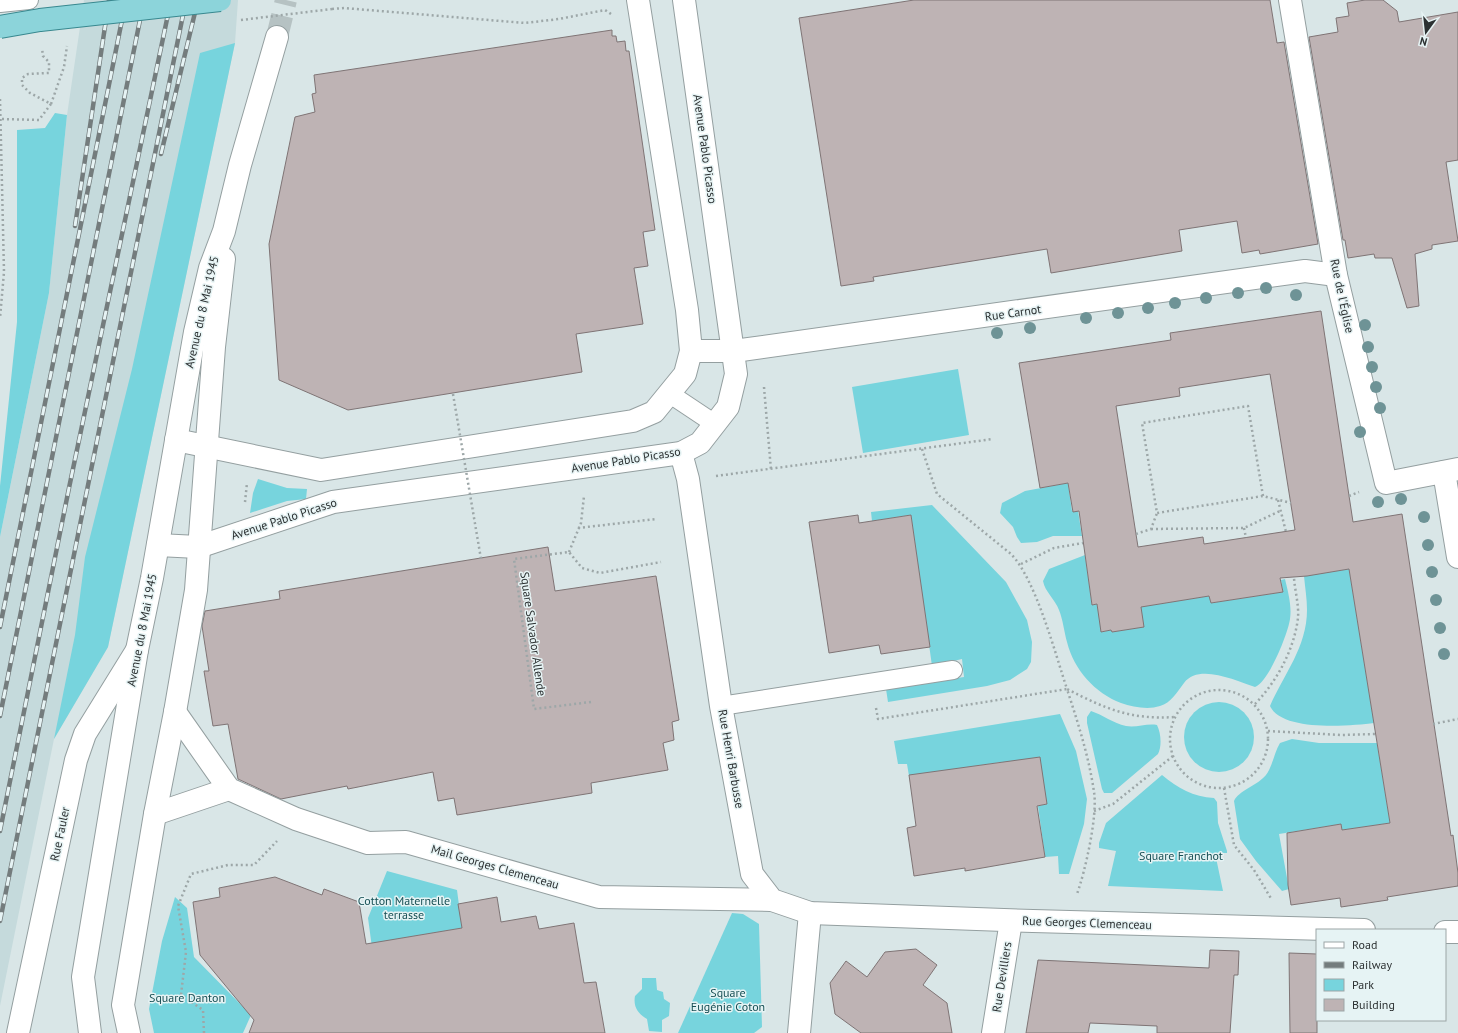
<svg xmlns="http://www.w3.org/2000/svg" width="1458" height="1033" viewBox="0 0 1458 1033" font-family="'PT Sans',sans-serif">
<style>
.built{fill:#c5dadc}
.green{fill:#77d4dd}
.building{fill:#beb3b4;stroke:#7f7475;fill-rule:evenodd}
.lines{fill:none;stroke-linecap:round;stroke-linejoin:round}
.secondary-tunnel{stroke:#b6c2c3;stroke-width:22;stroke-dasharray:22 11;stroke-linecap:butt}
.lane-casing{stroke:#949fa0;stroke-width:20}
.street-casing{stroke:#949fa0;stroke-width:24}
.secondary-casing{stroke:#949fa0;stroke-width:24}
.path{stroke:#9da7a8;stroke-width:2.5;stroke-dasharray:2 3;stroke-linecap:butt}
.lane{stroke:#fff;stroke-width:18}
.street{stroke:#fff;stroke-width:22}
.secondary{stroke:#fff;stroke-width:22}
.rail-casing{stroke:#747c7d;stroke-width:4.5}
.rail{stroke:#e6f3f4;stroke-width:3;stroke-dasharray:9;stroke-linecap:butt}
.primary-bridge-casing{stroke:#38888f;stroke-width:24;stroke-linecap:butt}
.path-bridge{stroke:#9da7a8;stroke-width:2.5;stroke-dasharray:2 3;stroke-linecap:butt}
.primary-bridge{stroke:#8cd4da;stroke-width:22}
.tree{fill:#6e9396}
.labels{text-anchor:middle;stroke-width:3;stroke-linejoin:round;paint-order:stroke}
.street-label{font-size:12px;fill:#2c3132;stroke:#e6f3f4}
.park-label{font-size:12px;fill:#164f54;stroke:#e6f3f4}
</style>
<rect width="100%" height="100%" fill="#d9e6e7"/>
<!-- built -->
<path class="built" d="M84,0H238L235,43L108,647L54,739L0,1006V537L49,293L67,115Z"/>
<!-- green -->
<g class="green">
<path d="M235,43L108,647L54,739L75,635L85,557L132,369L200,53Z"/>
<path d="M55,113L67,115L49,293L0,537V486L17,322V130L45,128Z"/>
<path d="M958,369L969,435L863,453L852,387Z"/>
<path d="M258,479L287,488L307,489L306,499L287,501L250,513L253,493Z"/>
<path d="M1068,483L1072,511H1078L1082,536H1053L1037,542L1021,543L1017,537L1013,527L1000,513L1002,503L1025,491Z"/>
<path d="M932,505L1006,582L1027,620L1032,642L1031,662L1027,669L1010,680L987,686L888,702L886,689L964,677L962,659L932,666L911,515L872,521L871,512Z"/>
<path d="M1085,555L1092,605L1097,604L1102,632L1111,630L1112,632L1143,627L1140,607L1209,596L1211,603L1283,592L1281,580L1285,579C1288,592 1292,606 1290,619C1288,634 1268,683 1255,687C1236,681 1199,663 1184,683C1177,692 1171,703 1160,706C1148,710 1133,707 1121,703C1095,693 1074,670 1067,642C1064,631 1063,620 1059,610C1055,599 1045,592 1043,581L1049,569Z"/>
<path d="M1349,569L1374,723C1350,726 1282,732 1270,706C1284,674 1307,647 1307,610C1307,599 1305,587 1304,576Z"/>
<circle cx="1219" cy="737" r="35"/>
<path d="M1091,711C1103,715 1113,723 1126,726C1136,728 1147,723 1157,725C1161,733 1162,746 1158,754L1112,793H1104L1102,789L1087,723V717Z"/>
<path d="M1060,714L1076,751L1087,799L1084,824L1069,874H1059L1058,856L1045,857L1038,806L1047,804L1002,762L909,776L907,764H898L894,741Z"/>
<path d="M1292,739L1319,743H1377L1390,823L1342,830L1341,824L1279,834L1289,889L1282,891L1256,861L1240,839L1234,801C1238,791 1258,785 1266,775C1273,765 1274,753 1280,743Z"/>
<path d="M1162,775C1178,788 1193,797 1214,798L1217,802L1218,823L1227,851V853H1215L1223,891L1108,886L1116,851L1099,848V843L1106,823Z"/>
<path d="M387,871L457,890L462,928L397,939L373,955L368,918Z"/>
<path d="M175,897L187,908L194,957L251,1015L243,1033H154L149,1009L162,941Z"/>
<path d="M732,913L743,914L759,924L762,1027L754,1033H678Z"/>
<path d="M642,978H656L657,990L663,992L664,999L670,1003L669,1016L662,1020V1032L649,1031L647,1019C638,1014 633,1007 635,996L642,989Z"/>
</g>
<!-- building -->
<g class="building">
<path d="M914,0H1270L1277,43L1284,42L1318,244L1260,254L1259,250L1242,253L1237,221L1179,230L1182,251L1051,273L1047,249L873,277L874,281L841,286L799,18Z"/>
<path d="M1365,0H1383L1397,11L1399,22L1458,12V160L1446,162L1458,241L1432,245V249L1415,254L1419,306L1407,308L1392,258H1375L1374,254L1348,258L1345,240H1343L1309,37L1338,32L1336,18L1349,16L1347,3Z"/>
<path d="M612,30V36H616L617,42L625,41L626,51H629L655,230L643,232L648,266L634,268L643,324L576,334L582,372L348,410L279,380L269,244L295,117L315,112L312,94L316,93L314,75Z"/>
<path d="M1321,311L1353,522L1402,514L1451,836L1453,835L1458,873V886L1387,897L1388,900L1341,907L1340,898L1291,905L1288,885L1287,833L1341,824L1342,830L1390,823L1349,569L1307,576L1280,578L1283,592L1211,603L1209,596L1141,607L1144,627L1112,632L1111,630L1101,632L1097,604L1092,605L1079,511L1073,512L1068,483L1040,488L1019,363L1171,340L1170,333ZM1270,374L1295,530L1204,544L1203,537L1138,547L1116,406L1180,396L1179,388Z"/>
<path d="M858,515L859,523L911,515L930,647L881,654L879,645L829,653L809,522Z"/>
<path d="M548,547L555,591L656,576L679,720L672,722L674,740L663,743L668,770L591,783L592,793L457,815L454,798L438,801L433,772L348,789L347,786L281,799L238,779L228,724L213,726L204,671H209L202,626L205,611L280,599L279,591Z"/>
<path d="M1040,757L1047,804L1037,806L1045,857L965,871V868L914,876L907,828L916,826L909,775Z"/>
<path d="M275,877L322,895L324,889L359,902L366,944L462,928L458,904L497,897L501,922L536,916L539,929L574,923L584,983L596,982L605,1033H249L254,1020L200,955L193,902L220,897L219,888Z"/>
<path d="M916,949L937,965L923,985L947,1003L952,1033H861L835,1014L830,983L846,961L867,977L885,952Z"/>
<path d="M1210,950L1239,951L1238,975H1234L1230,1033H1157V1026L1090,1023L1088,1033H1026L1038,960L1209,968Z"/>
<path d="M1289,953L1317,954V1033H1290Z"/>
</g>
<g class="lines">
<!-- secondary-tunnel -->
<path class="secondary-tunnel" d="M277,37L286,0"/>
<defs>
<g id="lane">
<path d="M0,3L29,0"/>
<path d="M670,394L715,424"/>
<path d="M721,706L953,670"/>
</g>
<g id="street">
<path d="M1290,0L1336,275L1386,483L1458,469"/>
<path d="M691,351H734L1305,271L1336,275"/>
<path d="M176,440L321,470L633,421L654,412L685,374L691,351L687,310L638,0"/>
<path d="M681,453L688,479L721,706L752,874L772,900L810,913L1033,921L1364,930"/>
<path d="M1444,472L1458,557"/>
<path d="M158,545L198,547L333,502L681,453L700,443L728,407L736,374L684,0"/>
<path d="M175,712L229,789L296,819L368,843L406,842L599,897L772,900"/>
<path d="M155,814L229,789"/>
<path d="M1445,932H1458"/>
<path d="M18,1033L76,760L85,734L137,650"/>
<path d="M799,1033L810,913"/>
<path d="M993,1033L1011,921"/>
</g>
<g id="secondary">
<path d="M90,1033L83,977L137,650L152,578L195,332L210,268L224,231L240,165L277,37"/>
<path d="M129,1033L123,1005L155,814L175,712L196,590L214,347L224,259"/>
</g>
</defs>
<!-- lane casing -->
<use href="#lane" class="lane-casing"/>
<!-- street casing -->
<use href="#street" class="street-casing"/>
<!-- secondary casing -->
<use href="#secondary" class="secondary-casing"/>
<!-- path -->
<g class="path">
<path d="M332,9L344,8L525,23L559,19L605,10L611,14"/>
<path d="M0,99L4,272L0,318"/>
<path d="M51,104L64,67L67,46"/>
<path d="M2,119L39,120L51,104L30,93L22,85V78L28,74L49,73V62L43,56L42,48"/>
<path d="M764,387L771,470"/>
<path d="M922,449L937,494L1011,554C1036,580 1055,653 1067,689C1106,709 1131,720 1175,717"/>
<path d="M716,476L993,439"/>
<path d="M1263,496L1248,406L1142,423L1157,513L1263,496L1291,503"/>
<path d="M1349,496L1359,492"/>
<path d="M1278,500L1286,532"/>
<path d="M245,502L247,483"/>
<path d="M578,528L656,519"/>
<path d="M1244,528L1246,538"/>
<path d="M1151,529L1244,528L1280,511"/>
<path d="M1136,534L1151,529L1157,513"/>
<path d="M569,552L581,523L584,496"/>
<path d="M1021,564L1054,548L1083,543"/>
<circle cx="1219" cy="739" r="49"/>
<path d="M591,702L534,709L514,559L569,552L582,568L600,573L661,562"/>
<path d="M1255,704C1277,681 1294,650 1298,618C1299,605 1295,591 1294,578"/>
<path d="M876,708L878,719L1067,689C1078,723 1089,757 1094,792C1098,815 1085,872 1077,894"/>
<path d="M1433,724L1458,719"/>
<path d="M1268,731L1341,735L1376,734"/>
<path d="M1224,788L1234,845L1254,870L1272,900"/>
<path d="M1094,811L1113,804L1173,756"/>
<path d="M204,1033L203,1010L181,995L186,952L178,906L191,874L228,865H254L277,841"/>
</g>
<!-- lane -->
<use href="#lane" class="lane"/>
<!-- street -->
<use href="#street" class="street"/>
<!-- secondary -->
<use href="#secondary" class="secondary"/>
<defs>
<g id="rail">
<path d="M161,154L198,0"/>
<path d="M75,226L109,0"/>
<path d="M0,627L126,0"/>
<path d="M0,716L144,0"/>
<path d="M0,831L69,488L171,0"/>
<path d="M0,921L186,0"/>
</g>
</defs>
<!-- rail casing -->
<use href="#rail" class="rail-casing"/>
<!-- rail -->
<use href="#rail" class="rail"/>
<defs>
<path id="primary-bridge" d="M0,27L40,20L220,0"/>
</defs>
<!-- primary-bridge casing -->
<use href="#primary-bridge" class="primary-bridge-casing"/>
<!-- path-bridge -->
<g class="path-bridge">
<path d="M241,20L332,9"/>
<path d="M453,394L481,559"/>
</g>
<!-- primary-bridge -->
<use href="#primary-bridge" class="primary-bridge"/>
</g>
<!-- trees -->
<g class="tree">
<circle cx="1266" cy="288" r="6"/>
<circle cx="1238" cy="293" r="6"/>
<circle cx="1296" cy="295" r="6"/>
<circle cx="1206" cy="298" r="6"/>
<circle cx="1175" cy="303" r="6"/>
<circle cx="1148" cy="308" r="6"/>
<circle cx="1118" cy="313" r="6"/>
<circle cx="1086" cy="318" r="6"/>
<circle cx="1365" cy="325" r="6"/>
<circle cx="1030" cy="328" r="6"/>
<circle cx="997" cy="333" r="6"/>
<circle cx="1368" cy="347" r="6"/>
<circle cx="1372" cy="367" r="6"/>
<circle cx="1376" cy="387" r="6"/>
<circle cx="1380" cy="408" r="6"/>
<circle cx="1360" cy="432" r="6"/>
<circle cx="1401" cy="499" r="6"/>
<circle cx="1378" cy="502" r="6"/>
<circle cx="1424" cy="517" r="6"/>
<circle cx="1428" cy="545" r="6"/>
<circle cx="1432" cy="572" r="6"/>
<circle cx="1436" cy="600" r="6"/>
<circle cx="1440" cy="628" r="6"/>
<circle cx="1444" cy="654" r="6"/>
</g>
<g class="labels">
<!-- street labels -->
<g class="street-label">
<text transform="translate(705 149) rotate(82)" y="4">Avenue Pablo Picasso</text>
<text transform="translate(1342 296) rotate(78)" y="4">Rue de l'Église</text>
<text transform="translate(202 312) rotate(-77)" y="4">Avenue du 8 Mai 1945</text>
<text transform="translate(1013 313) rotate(-8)" y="4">Rue Carnot</text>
<text transform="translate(626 460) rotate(-9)" y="4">Avenue Pablo Picasso</text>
<text transform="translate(284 519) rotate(-18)" y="4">Avenue Pablo Picasso</text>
<text transform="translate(142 630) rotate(-79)" y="4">Avenue du 8 Mai 1945</text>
<text transform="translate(533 634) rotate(82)" y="4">Square Salvador Allende</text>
<text transform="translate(731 759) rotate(80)" y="4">Rue Henri Barbusse</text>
<text transform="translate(60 834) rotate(-78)" y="4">Rue Fauler</text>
<text transform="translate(495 867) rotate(16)" y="4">Mail Georges Clemenceau</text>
<text transform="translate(1087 923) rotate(2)" y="4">Rue Georges Clemenceau</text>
<text transform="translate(1002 977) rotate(-81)" y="4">Rue Devilliers</text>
</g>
<!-- park labels -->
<g class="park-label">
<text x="1181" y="860">Square Franchot</text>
<text x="404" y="905">Cotton Maternelle<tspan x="404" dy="14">terrasse</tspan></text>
<text x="728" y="997">Square<tspan x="728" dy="14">Eugénie Coton</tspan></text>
<text x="187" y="1002">Square Danton</text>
</g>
</g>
<!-- legend -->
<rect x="1316" y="929" width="130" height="92" fill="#e6f3f4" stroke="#9ca5a6"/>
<rect x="1324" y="942" width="20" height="6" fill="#ffffff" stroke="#9ca5a6"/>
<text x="1352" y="949" font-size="12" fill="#2c3132">Road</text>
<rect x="1324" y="962" width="20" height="6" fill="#747c7d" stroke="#9ca5a6"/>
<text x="1352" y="969" font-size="12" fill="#2c3132">Railway</text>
<rect x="1324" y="979" width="20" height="12" fill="#77d4dd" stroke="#9ca5a6"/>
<text x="1352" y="989" font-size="12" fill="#2c3132">Park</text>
<rect x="1324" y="999" width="20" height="12" fill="#beb3b4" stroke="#9ca5a6"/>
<text x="1352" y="1009" font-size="12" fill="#2c3132">Building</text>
<!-- north arrow -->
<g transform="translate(1426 32) rotate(195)" stroke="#e6f3f4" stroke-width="3" paint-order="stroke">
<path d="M0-3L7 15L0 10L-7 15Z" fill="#2c3132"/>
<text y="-6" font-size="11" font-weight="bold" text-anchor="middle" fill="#2c3132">N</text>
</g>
</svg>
